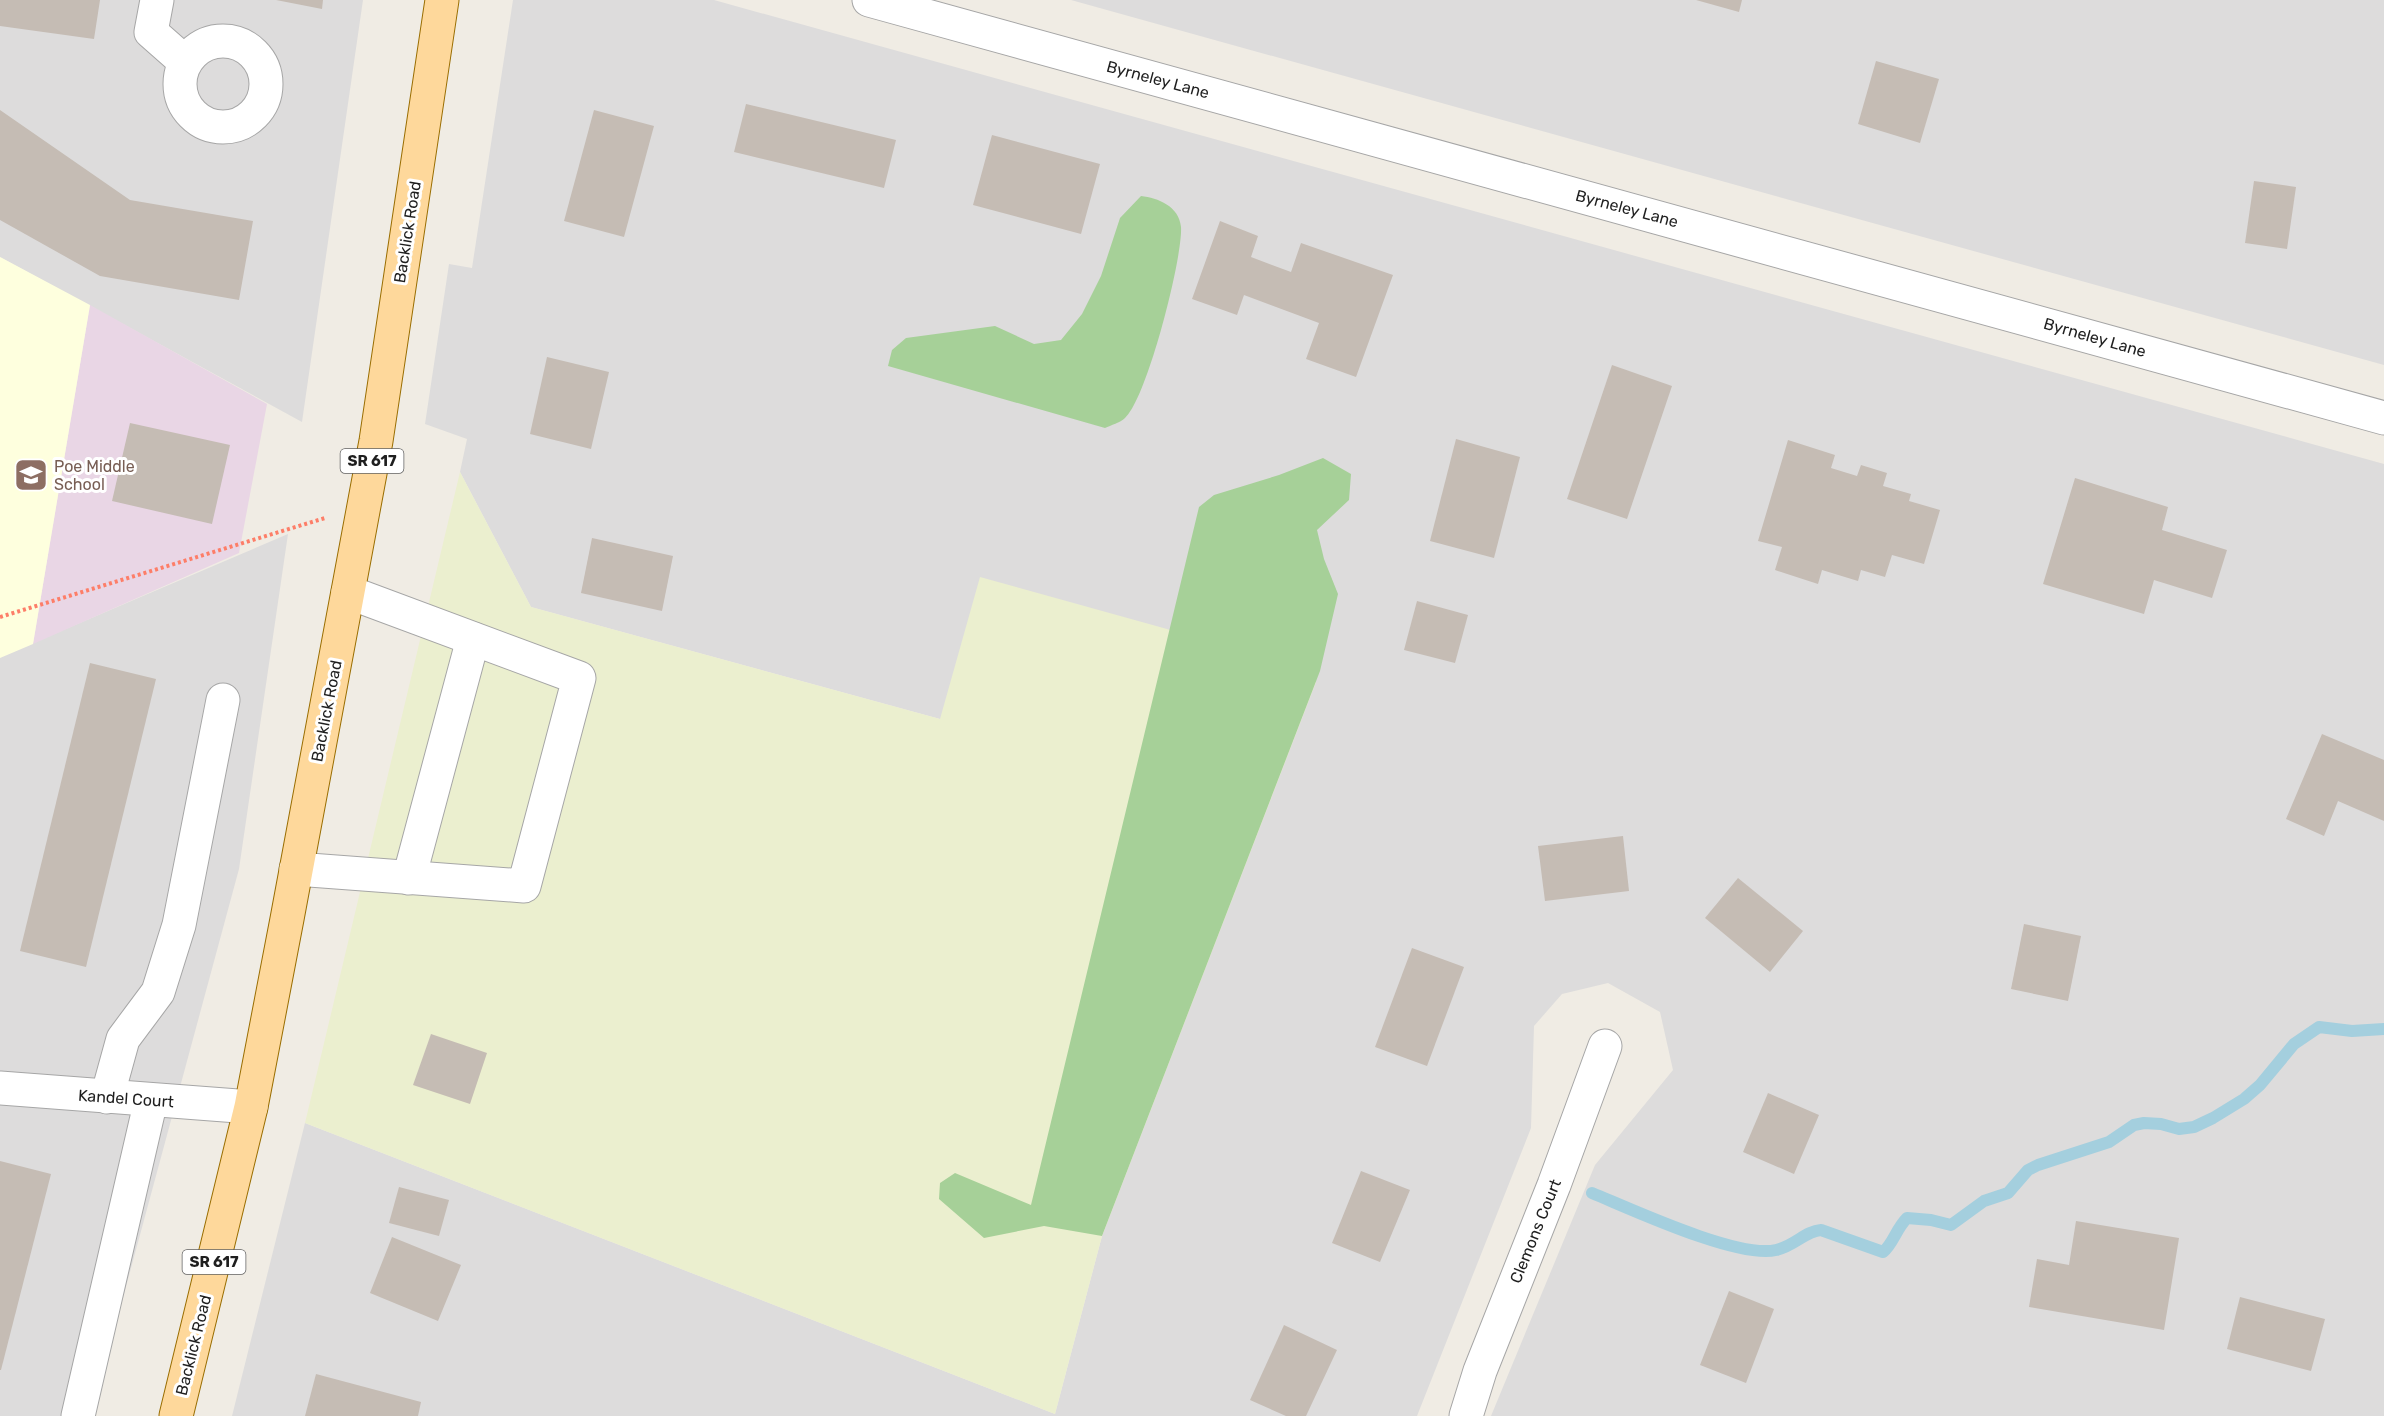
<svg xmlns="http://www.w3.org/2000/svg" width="2384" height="1416" viewBox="0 0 2384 1416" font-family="Rubik,sans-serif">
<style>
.residential{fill:#dddcdc}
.industrial{fill:#e9d6e5}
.education{fill:#feffde}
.farmland{fill:#ebefcf}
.forest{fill:#a6d098}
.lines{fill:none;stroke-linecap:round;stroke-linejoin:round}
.stream{stroke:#a4cfde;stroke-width:12}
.building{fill:#c5bcb4}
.minor-casing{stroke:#a6a6a6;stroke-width:35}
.major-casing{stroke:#996d00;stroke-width:35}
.path{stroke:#fd7e68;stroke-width:4;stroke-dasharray:3 3;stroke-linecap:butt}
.minor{stroke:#fff;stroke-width:33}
.major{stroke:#fed89b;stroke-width:33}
.labels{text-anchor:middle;stroke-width:6;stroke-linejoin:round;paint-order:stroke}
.shield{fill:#fff;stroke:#626262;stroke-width:1.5}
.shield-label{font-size:15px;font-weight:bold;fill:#1f1f1f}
.street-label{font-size:16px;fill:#1f1f1f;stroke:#fff}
.education-label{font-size:16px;fill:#785e54;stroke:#fff;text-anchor:start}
</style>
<rect width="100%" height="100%" fill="#f0ece4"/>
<!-- residential -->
<g class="residential">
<path d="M0,0H363L302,422L0,257Z"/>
<path d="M513,0H714L2384,464V1416H1491L1595,1165L1673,1070L1660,1012L1608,983L1562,994L1534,1026L1531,1128L1417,1416H232L305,1123L1055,1414L1102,1236L1319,672L940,719L531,607L460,472L467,439L425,424L449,264L472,268Z"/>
<path d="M1071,0H2384V365L2067,277Z"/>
<path d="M288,534L239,869L91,1416H0V657Z"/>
</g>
<!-- industrial -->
<path class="industrial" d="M90,305L267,404L239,553L33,644Z"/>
<!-- education -->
<path class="education" d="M0,257L90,305L33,644L0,658Z"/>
<!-- farmland -->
<path class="farmland" d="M460,472L531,607L940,719L980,577L1167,629L1316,682L1102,1236L1055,1414L305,1123Z"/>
<!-- forest -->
<g class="forest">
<path d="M1141,196C1158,198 1179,206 1181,227C1183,257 1147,399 1125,418C1120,423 1111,425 1105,428L888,366L892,350L906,338L995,326L1034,344L1061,340L1082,314L1101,276L1120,218Z"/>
<path d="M1323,458L1351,474L1349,500L1317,530L1324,559L1338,594L1320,671L1102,1236L1044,1226L984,1238L939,1199L940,1183L955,1173L1031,1205L1199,507L1214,495L1279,475Z"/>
</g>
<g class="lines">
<!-- stream -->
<path class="stream" d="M1592,1193C1631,1209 1738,1259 1776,1250C1795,1246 1805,1231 1821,1230L1883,1252C1893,1244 1896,1229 1907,1218L1931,1220L1951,1225L1984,1201L2008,1193L2028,1170L2038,1165L2109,1142L2134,1125L2144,1123L2161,1124L2179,1129L2194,1127L2213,1118L2244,1099L2260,1085L2294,1044L2319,1027L2352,1031L2384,1029"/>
</g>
<!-- building -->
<g class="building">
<path d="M0,0H100L94,39L0,26Z"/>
<path d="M276,0H323L322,9Z"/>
<path d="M1696,0H1742L1739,12Z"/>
<path d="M1876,61L1939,79L1920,143L1858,124Z"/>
<path d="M746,104L896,140L884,188L734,152Z"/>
<path d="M0,110L130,200L253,221L239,300L100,276L0,220Z"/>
<path d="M594,110L654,126L624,237L564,221Z"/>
<path d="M992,135L1100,164L1081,234L973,205Z"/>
<path d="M2254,181L2296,187L2287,249L2245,243Z"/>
<path d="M1220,221L1258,236L1251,257L1291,272L1301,243L1393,275L1356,377L1306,359L1319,323L1244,295L1237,315L1192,299Z"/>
<path d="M547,357L609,372L591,449L530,434Z"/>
<path d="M1612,365L1672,386L1627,519L1567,499Z"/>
<path d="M130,423L230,445L212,524L112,501Z"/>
<path d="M1456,439L1520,457L1494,558L1430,541Z"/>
<path d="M1788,440L1835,455L1831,468L1857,476L1861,465L1887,473L1883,486L1911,494L1909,501L1940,510L1924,564L1892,555L1885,577L1861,570L1858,581L1822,570L1818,584L1775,570L1782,547L1758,541Z"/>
<path d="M2075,478L2168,507L2162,530L2227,550L2212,598L2154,580L2144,614L2043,584Z"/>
<path d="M592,538L673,556L662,611L581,593Z"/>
<path d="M1417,601L1468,615L1455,663L1404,650Z"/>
<path d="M90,663L156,679L86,967L20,951Z"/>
<path d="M2322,734L2384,760V821L2338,801L2324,836L2286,819Z"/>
<path d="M1623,836L1629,891L1545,901L1538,846Z"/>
<path d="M1738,878L1803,931L1770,972L1705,918Z"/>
<path d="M2024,924L2081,936L2068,1001L2011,989Z"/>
<path d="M1412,948L1464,967L1427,1066L1375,1047Z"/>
<path d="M431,1034L487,1053L470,1104L413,1085Z"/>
<path d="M1768,1093L1819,1115L1794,1174L1743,1152Z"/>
<path d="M0,1161L51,1174L1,1370H0Z"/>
<path d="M1361,1171L1410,1190L1380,1262L1332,1243Z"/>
<path d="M399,1187L449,1200L439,1236L389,1223Z"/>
<path d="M2076,1221L2179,1238L2164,1330L2029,1307L2037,1259L2069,1265Z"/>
<path d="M392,1237L461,1265L438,1321L370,1293Z"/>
<path d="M1729,1291L1774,1309L1746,1383L1700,1365Z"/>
<path d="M2240,1297L2325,1319L2311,1371L2227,1349Z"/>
<path d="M1284,1325L1337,1350L1306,1416H1286L1250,1400Z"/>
<path d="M316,1374L421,1402L418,1416H305Z"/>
</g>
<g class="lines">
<defs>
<g id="minor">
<path d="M157,0L151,32L185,62"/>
<path d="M869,0L2384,418"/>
<circle cx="223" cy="84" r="43"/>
<path d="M296,869L524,886L579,678L348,592"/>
<path d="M409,878L473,639"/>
<path d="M0,1088L251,1107"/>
<path d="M107,1097L123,1039L158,992L179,925L223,700"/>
<path d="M78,1416L151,1100"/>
<path d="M1466,1416L1480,1371L1554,1185L1605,1046"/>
</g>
<path id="major" d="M176,1416L251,1107L287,919L376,441L442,0"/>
</defs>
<!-- minor casing -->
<use href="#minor" class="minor-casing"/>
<!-- major casing -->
<use href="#major" class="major-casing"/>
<!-- path -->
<path class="path" d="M0,617L325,518"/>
<!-- minor -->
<use href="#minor" class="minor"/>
<!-- major -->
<use href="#major" class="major"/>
</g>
<!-- icons -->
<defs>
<symbol id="school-square" viewBox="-11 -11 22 22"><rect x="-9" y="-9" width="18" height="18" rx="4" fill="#8d6e63" stroke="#fff"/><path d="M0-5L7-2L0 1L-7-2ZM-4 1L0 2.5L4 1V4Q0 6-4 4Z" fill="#fff"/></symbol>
</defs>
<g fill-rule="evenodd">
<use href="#school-square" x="12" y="456" width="38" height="38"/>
</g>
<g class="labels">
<!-- shield labels -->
<g class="shield">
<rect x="340.5" y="449" width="63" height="24" rx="4.5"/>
<rect x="182.5" y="1250" width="63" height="24" rx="4.5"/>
</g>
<g class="shield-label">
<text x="372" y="466">SR 617</text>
<text x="214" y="1267">SR 617</text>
</g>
<!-- street labels -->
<g class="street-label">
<text transform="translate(1158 79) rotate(15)" y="6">Byrneley Lane</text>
<text transform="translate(1627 208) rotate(15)" y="6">Byrneley Lane</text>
<text transform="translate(407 232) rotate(-81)" y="6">Backlick Road</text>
<text transform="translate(2095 337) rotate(16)" y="6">Byrneley Lane</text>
<text transform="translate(326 711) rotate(-79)" y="6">Backlick Road</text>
<text transform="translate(126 1098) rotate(4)" y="6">Kandel Court</text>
<text transform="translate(1535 1231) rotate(-68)" y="6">Clemons Court</text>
<text transform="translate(193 1345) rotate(-76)" y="6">Backlick Road</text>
</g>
<!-- education labels -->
<g class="education-label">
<text x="54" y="472">Poe Middle<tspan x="54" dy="18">School</tspan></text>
</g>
</g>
</svg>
